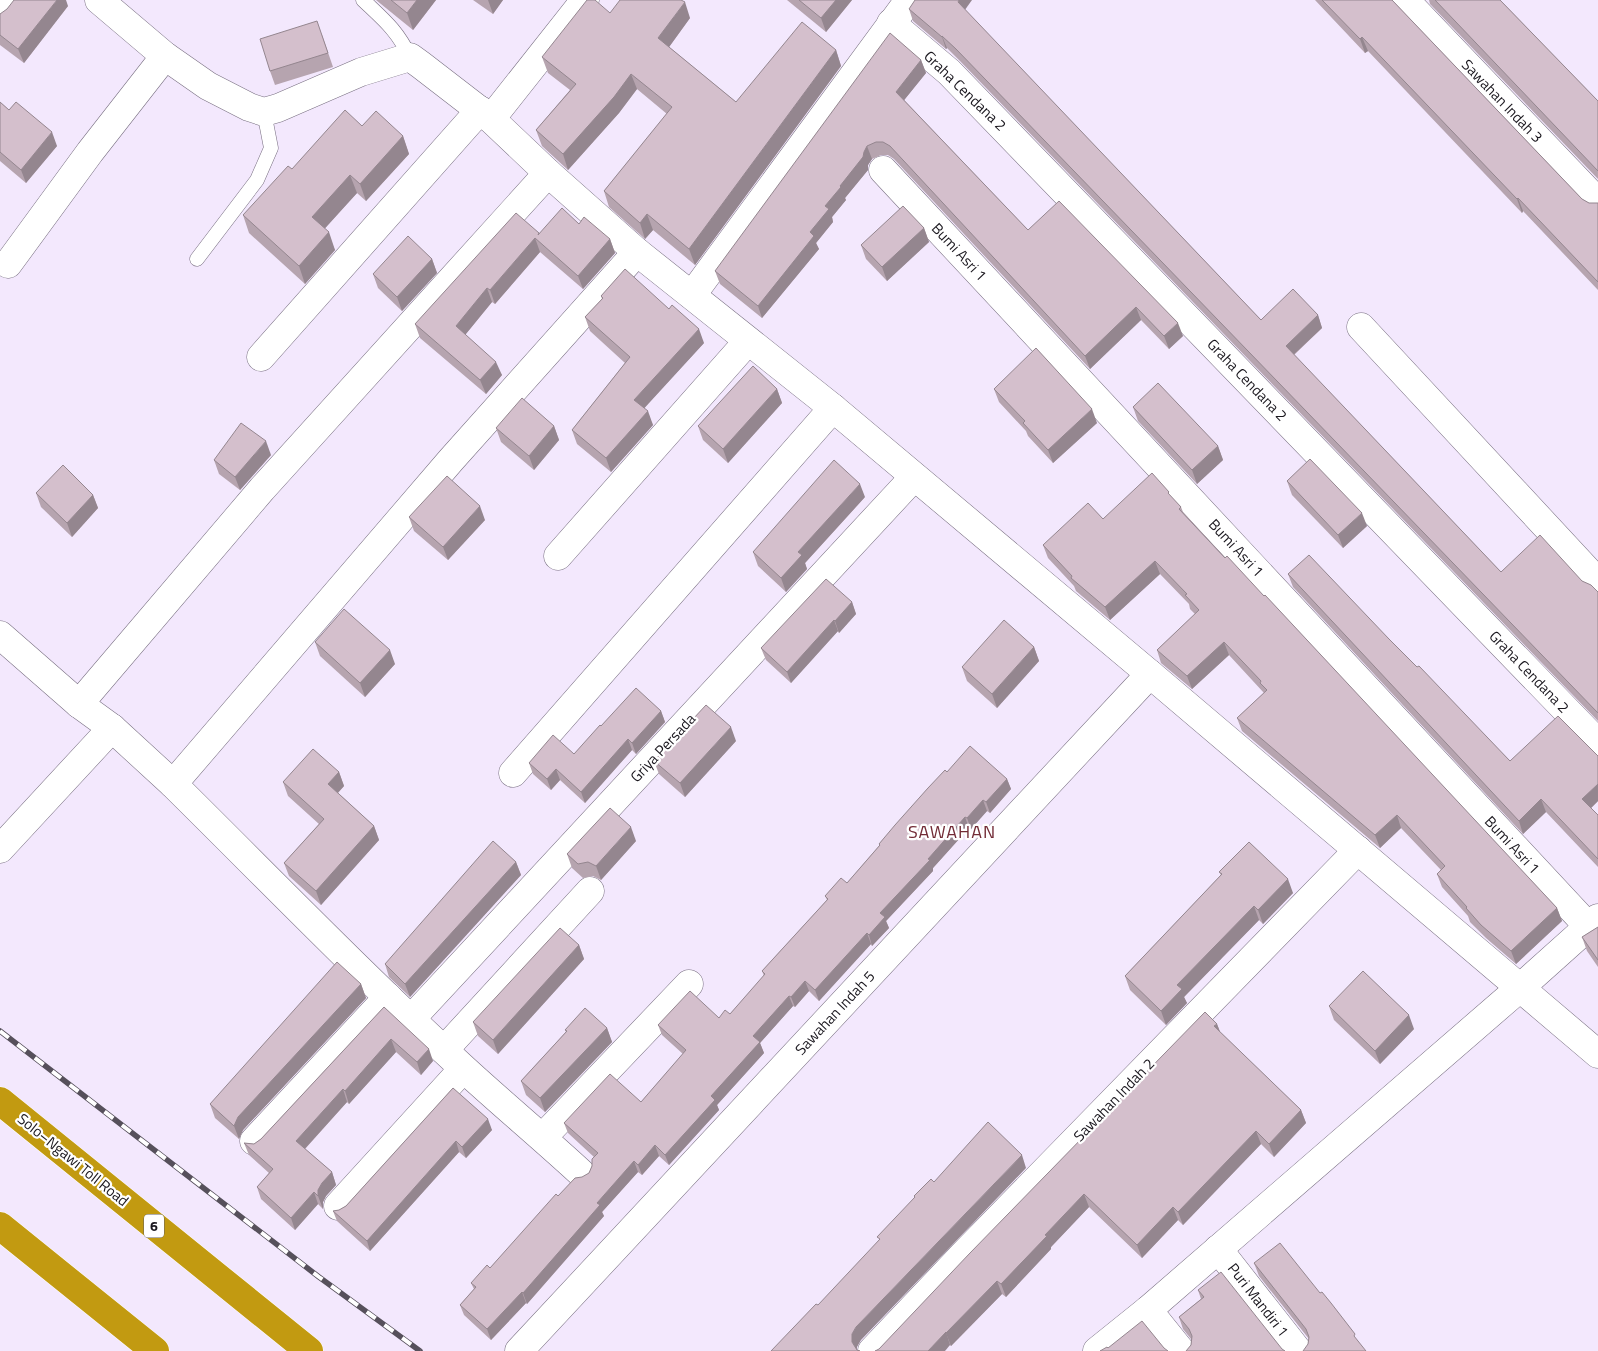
<svg xmlns="http://www.w3.org/2000/svg" width="1598" height="1351" viewBox="0 0 1598 1351" font-family="'Titillium Web',sans-serif">
<style>
.lines{fill:none;stroke-linecap:round;stroke-linejoin:round}
.lane-casing{stroke:#786f81;stroke-width:15}
.street-casing{stroke:#786f81;stroke-width:29}
.highway-casing{stroke:#fff;stroke-width:29}
.lane{stroke:#fff;stroke-width:14}
.street{stroke:#fff;stroke-width:28}
.highway{stroke:#c29a11;stroke-width:28}
.rail-casing{stroke:#56505b;stroke-width:5.5}
.rail{stroke:#fff;stroke-width:4;stroke-dasharray:11;stroke-linecap:butt}
.wall{fill:#b6a4af}
.shaded-wall{fill:#94868f}
.building{fill:#d4bfcc;stroke:#94868f}
.labels{text-anchor:middle;stroke-width:4.5;stroke-linejoin:round;paint-order:stroke}
.shield{fill:#fff;stroke:#5e5c61;stroke-width:1}
.shield-label{font-size:14px;font-weight:bold;fill:#19161d}
.street-label{font-size:15px;fill:#19161d;stroke:#fff}
.quarter-label{font-size:18px;letter-spacing:1px;fill:#722b36;stroke:#fff}
</style>
<rect width="100%" height="100%" fill="#f3e8fd"/>
<g class="lines">
<defs>
<g id="lane">
<path d="M363,0C384,20 397,30 410,57"/>
<path d="M197,259L257,180L271,148L264,112"/>
</g>
<g id="street">
<path d="M99,0L165,56L208,86L249,107L264,112L278,108L361,72L410,57L421,65L491,119L548,173L637,252L833,408L1150,674L1598,1054"/>
<path d="M1405,0L1598,202"/>
<path d="M0,13L10,0"/>
<path d="M891,23L949,72L1598,743"/>
<path d="M491,119L585,0"/>
<path d="M883,170L1588,926"/>
<path d="M8,264L90,152L165,56"/>
<path d="M692,295L909,0"/>
<path d="M1361,327L1598,582"/>
<path d="M261,357L480,110"/>
<path d="M558,556L748,341"/>
<path d="M0,635L79,704L112,728L173,784"/>
<path d="M79,704L262,489L548,173"/>
<path d="M513,773L833,408"/>
<path d="M0,849L112,728"/>
<path d="M411,1019L914,477"/>
<path d="M444,1050L590,891"/>
<path d="M543,1137L689,984"/>
<path d="M254,1141L388,997"/>
<path d="M581,1173C542,1137 501,1103 462,1067C363,976 269,879 173,784L451,460L637,252"/>
<path d="M338,1206L463,1069"/>
<path d="M1218,1249L1298,1351"/>
<path d="M1148,1310L1181,1351"/>
<path d="M519,1351L1150,674"/>
<path d="M872,1351L963,1255L1358,850"/>
<path d="M1097,1351L1148,1310L1521,987L1598,918"/>
</g>
<g id="highway">
<path d="M0,1101L309,1351"/>
<path d="M0,1226L155,1351"/>
</g>
</defs>
<!-- lane casing -->
<use href="#lane" class="lane-casing"/>
<!-- street casing -->
<use href="#street" class="street-casing"/>
<!-- highway casing -->
<use href="#highway" class="highway-casing"/>
<!-- lane -->
<use href="#lane" class="lane"/>
<!-- street -->
<use href="#street" class="street"/>
<!-- highway -->
<use href="#highway" class="highway"/>
<defs>
<path id="rail" d="M0,1031L319,1277L420,1351"/>
</defs>
<!-- rail casing -->
<use href="#rail" class="rail-casing"/>
<!-- rail -->
<use href="#rail" class="rail"/>
</g>
<!-- wall -->
<g class="wall">
<path d="M376,0H436L413,30Z"/>
<path d="M473,0H503L493,14Z"/>
<path d="M787,0H852L826,32Z"/>
<path d="M1315,0H1392L1582,199L1589,203H1598V290L1523,211L1522,213L1368,51L1365,53Z"/>
<path d="M1429,0H1500L1598,101V179L1430,4Z"/>
<path d="M68,6L24,63L0,45V14Z"/>
<path d="M909,9L965,10L1261,320L1318,315L1322,328L1294,355L1501,572L1582,581L1598,592V721L960,61L947,48L946,49L913,21Z"/>
<path d="M610,13L690,18L669,47L736,102L836,50L841,66L695,265L653,230L645,239L609,207L604,191L667,114L637,89L619,113L568,170L542,146L536,130L570,90L548,73L542,57Z"/>
<path d="M322,35L333,67L275,85L270,71Z"/>
<path d="M921,60L926,73L904,100L1028,230L1183,336L1169,349L1141,320L1090,369L894,159L888,155H881L872,159L868,165V170L845,198L846,200L832,217L833,222L816,243L819,249L762,318L720,284L715,271Z"/>
<path d="M0,102L9,110L57,146L26,183L0,161Z"/>
<path d="M362,126L403,136L409,154L366,201L357,193L324,229L335,250L305,284L249,233L243,215L292,169Z"/>
<path d="M579,224L610,239L615,253L583,289L540,252L495,304L492,302L465,335L502,375L486,394L420,338L415,324L539,233Z"/>
<path d="M924,228L929,242L887,281L866,259L861,245Z"/>
<path d="M432,259L437,273L402,311L378,288L373,274Z"/>
<path d="M601,296L704,343L644,408L653,425L611,472L577,444L572,430L625,363L590,331L585,317L602,299Z"/>
<path d="M777,389L782,403L728,463L703,440L698,426Z"/>
<path d="M994,389L1097,423L1053,463L1028,436L1026,431L999,402Z"/>
<path d="M1133,407L1218,446L1223,460L1197,484L1138,421Z"/>
<path d="M554,426L559,440L534,470L501,442L496,428Z"/>
<path d="M271,455L240,490L219,474L214,460Z"/>
<path d="M1287,481L1367,526L1343,548L1292,495Z"/>
<path d="M36,493L93,495L98,508L72,537L41,507Z"/>
<path d="M865,497L805,563L807,569L786,592L758,566L753,552Z"/>
<path d="M1171,497L1181,507L1183,512L1225,558L1264,596L1557,908L1562,921L1516,964L1486,938L1470,922L1468,916L1442,887L1437,874L1441,870L1401,828L1380,848L1242,731L1237,718L1264,693L1229,655L1192,689L1161,663L1157,650L1195,614L1190,609L1189,604L1160,574L1110,620L1076,591L1074,586L1048,558L1043,545L1103,519Z"/>
<path d="M409,517L485,520L448,560L414,531Z"/>
<path d="M1288,574L1389,639L1510,761L1598,756V801L1591,808L1598,815V867L1546,812L1523,834L1293,587Z"/>
<path d="M852,602L856,614L839,633L838,631L791,683L766,660L761,648Z"/>
<path d="M315,642L395,664L365,697L320,656Z"/>
<path d="M1034,647L1039,661L997,708L967,681L962,667Z"/>
<path d="M661,711L665,722L636,754L632,750L585,803L560,780L551,790L533,774L529,763L574,754L601,726Z"/>
<path d="M736,741L685,797L659,774L654,761Z"/>
<path d="M339,772L344,786L338,793L374,826L379,840L321,905L289,876L284,863L319,824L288,796L283,782Z"/>
<path d="M947,772L1007,779L1011,789L990,813L987,811L971,829L969,828L933,868V871L886,921L889,928L872,946L871,944L819,1001L809,991L795,1007L793,1006L760,1043L764,1053L717,1105L719,1110L669,1165L659,1156L642,1175L638,1172L602,1212L604,1216L527,1304L526,1303L491,1340L464,1315L460,1305L474,1289L471,1283L490,1268L558,1196L589,1173L592,1166L594,1157L568,1133L564,1123L641,1102L683,1054L662,1035L658,1025L719,1018L730,1014L764,976L762,971L827,900L825,896L847,883L879,846V844Z"/>
<path d="M636,841L601,880L593,876L583,878L572,868L567,854Z"/>
<path d="M516,862L521,875L410,997L389,977L385,964Z"/>
<path d="M1219,872L1293,893L1263,924L1259,920L1184,997L1187,1003L1166,1025L1130,990L1125,976L1221,875Z"/>
<path d="M1598,927V967L1587,951L1582,937Z"/>
<path d="M579,945L584,959L498,1054L478,1036L473,1022Z"/>
<path d="M361,984L366,998L243,1130L239,1139L215,1118L210,1104Z"/>
<path d="M1329,1006L1414,1029L1380,1064L1334,1020Z"/>
<path d="M384,1007L433,1061L421,1075L396,1052L349,1104L347,1102L305,1149L332,1172L336,1185L326,1196L323,1202V1209L318,1204L295,1230L261,1199L257,1187L269,1173L249,1155L244,1143L254,1144L261,1139Z"/>
<path d="M1217,1024L1220,1032L1301,1110L1306,1123L1274,1157L1261,1144L1183,1225L1178,1220L1142,1258L1089,1207L1051,1247V1249L1006,1297L1002,1294L951,1346L950,1345L879,1349Z"/>
<path d="M607,1028L612,1042L545,1112L526,1095L521,1081L566,1032L565,1030Z"/>
<path d="M453,1088L492,1130L466,1158L459,1152L370,1251L337,1221L333,1211L339,1210L346,1206Z"/>
<path d="M1254,1263L1358,1341L1308,1344L1309,1339L1259,1276Z"/>
<path d="M1198,1290L1282,1349L1191,1345V1339L1183,1329L1179,1317L1201,1299Z"/>
</g>
<!-- shaded-wall -->
<g class="shaded-wall">
<path d="M57,0H66L68,6L24,63L18,49Z"/>
<path d="M417,0H436L413,30L407,13Z"/>
<path d="M488,0H503L493,14Z"/>
<path d="M836,0H852L826,32L821,18Z"/>
<path d="M959,0H972L962,14L958,2Z"/>
<path d="M685,2L690,18L664,54L658,38Z"/>
<path d="M942,36L947,48L946,49L942,37Z"/>
<path d="M1362,37L1368,51L1365,53L1360,39Z"/>
<path d="M836,50L841,66L695,265L689,249Z"/>
<path d="M921,60L926,73L901,104L896,92Z"/>
<path d="M631,74L637,89L619,113L568,170L563,154Z"/>
<path d="M52,132L57,146L26,183L21,170Z"/>
<path d="M403,136L409,154L366,201L360,184Z"/>
<path d="M867,146L872,159L868,165V170L845,198L846,200L832,217L833,222L816,243L819,249L762,318L758,306L810,232L825,206Z"/>
<path d="M350,175L357,193L319,235L312,217Z"/>
<path d="M1518,198L1523,211L1522,213L1517,199Z"/>
<path d="M647,214L653,230L645,239L640,223Z"/>
<path d="M924,228L929,242L887,281L882,267Z"/>
<path d="M329,232L335,250L305,284L299,266Z"/>
<path d="M535,238L540,252L495,304L490,290Z"/>
<path d="M610,239L615,253L583,289L578,276Z"/>
<path d="M432,259L437,273L402,311L397,297Z"/>
<path d="M487,288L492,302L461,340L456,326Z"/>
<path d="M1136,307L1141,320L1090,369L1085,356Z"/>
<path d="M1318,315L1322,328L1290,358L1286,346Z"/>
<path d="M1178,323L1183,336L1169,349L1164,336Z"/>
<path d="M699,329L704,343L639,414L634,400Z"/>
<path d="M496,362L502,375L486,394L480,380Z"/>
<path d="M777,389L782,403L728,463L723,449Z"/>
<path d="M1092,409L1097,423L1053,463L1048,450Z"/>
<path d="M648,411L653,425L611,472L606,458Z"/>
<path d="M554,426L559,440L534,470L529,456Z"/>
<path d="M266,441L271,455L240,490L235,477Z"/>
<path d="M1218,446L1223,460L1197,484L1192,470Z"/>
<path d="M860,484L865,497L805,563L807,569L786,592L781,578L798,552Z"/>
<path d="M93,495L98,508L72,537L67,523Z"/>
<path d="M480,506L485,520L448,560L443,547Z"/>
<path d="M1362,513L1367,526L1343,548L1338,535Z"/>
<path d="M1155,561L1160,574L1110,620L1105,607Z"/>
<path d="M852,602L856,614L839,633L835,621Z"/>
<path d="M834,620L838,631L791,683L787,672Z"/>
<path d="M1224,642L1229,655L1192,689L1187,676Z"/>
<path d="M1034,647L1039,661L997,708L992,694Z"/>
<path d="M390,650L395,664L365,697L360,683Z"/>
<path d="M661,711L665,722L636,754L632,743Z"/>
<path d="M731,727L736,741L685,797L680,783Z"/>
<path d="M628,739L632,750L585,803L581,792Z"/>
<path d="M556,769L560,780L551,790L547,779Z"/>
<path d="M339,772L344,786L333,798L328,784Z"/>
<path d="M1007,779L1011,789L990,813L986,802Z"/>
<path d="M1598,784V801L1587,812L1582,799Z"/>
<path d="M1541,799L1546,812L1523,834L1519,821Z"/>
<path d="M983,800L987,811L971,829L967,818Z"/>
<path d="M1397,815L1401,828L1380,848L1375,835Z"/>
<path d="M965,817L969,828L933,868V871L886,921L889,928L872,946L869,935L880,913Z"/>
<path d="M374,826L379,840L321,905L316,891Z"/>
<path d="M631,827L636,841L601,880L596,866Z"/>
<path d="M516,862L521,875L410,997L405,984Z"/>
<path d="M1288,879L1293,893L1263,924L1258,910Z"/>
<path d="M1254,906L1259,920L1184,997L1187,1003L1166,1025L1161,1011L1177,985Z"/>
<path d="M1557,908L1562,921L1516,964L1511,951Z"/>
<path d="M867,933L871,944L819,1001L815,990Z"/>
<path d="M579,945L584,959L498,1054L493,1040Z"/>
<path d="M805,981L809,991L795,1007L791,997Z"/>
<path d="M361,984L366,998L243,1130L239,1139L234,1126L238,1117Z"/>
<path d="M789,996L793,1006L760,1043L764,1053L717,1105L719,1110L669,1165L665,1155L711,1096L753,1036Z"/>
<path d="M1409,1015L1414,1029L1380,1064L1375,1051Z"/>
<path d="M1217,1024L1222,1037L1214,1026Z"/>
<path d="M607,1028L612,1042L545,1112L540,1098Z"/>
<path d="M391,1039L396,1052L349,1104L345,1091Z"/>
<path d="M429,1049L433,1061L421,1075L417,1062Z"/>
<path d="M343,1089L347,1102L301,1153L296,1141Z"/>
<path d="M1301,1110L1306,1123L1274,1157L1269,1144Z"/>
<path d="M488,1119L492,1130L466,1158L462,1147Z"/>
<path d="M1256,1131L1261,1144L1183,1225L1178,1212Z"/>
<path d="M456,1141L459,1152L370,1251L367,1241Z"/>
<path d="M655,1145L659,1156L642,1175L638,1165Z"/>
<path d="M1022,1155L1026,1168L861,1340L857,1347V1351L852,1342V1334L856,1327Z"/>
<path d="M634,1161L638,1172L602,1212L604,1216L527,1304L523,1293L597,1203Z"/>
<path d="M332,1172L336,1185L326,1196L323,1202V1209L318,1196V1190L322,1183Z"/>
<path d="M314,1192L318,1204L295,1230L291,1218Z"/>
<path d="M1084,1194L1089,1207L1051,1247V1249L1006,1297L1001,1284L1045,1235Z"/>
<path d="M1173,1207L1178,1220L1142,1258L1137,1245Z"/>
<path d="M997,1281L1002,1294L951,1346L946,1333Z"/>
<path d="M522,1292L526,1303L491,1340L487,1329Z"/>
<path d="M946,1332L950,1345L945,1351H928Z"/>
</g>
<!-- building -->
<g class="building">
<path d="M14,0H57L18,49L0,35V14L7,9Z"/>
<path d="M391,0H417L407,13Z"/>
<path d="M587,0H595L610,13L620,0H681L685,2L658,38L736,102L802,22L836,50L689,249L647,214L640,223L604,191L672,107L631,74L614,97L563,154L536,130L576,84L542,57Z"/>
<path d="M799,0H836L821,18Z"/>
<path d="M915,0H959L958,2L1261,320L1293,289L1318,315L1286,346L1501,572L1540,535L1582,581L1591,585L1598,592V713L956,49L942,36V37L909,9Z"/>
<path d="M1322,0H1392L1582,199L1589,203H1598V282L1518,198L1517,199L1362,37L1360,39Z"/>
<path d="M1435,0H1500L1598,101V171Z"/>
<path d="M317,21L328,53L270,71L260,39Z"/>
<path d="M890,33L921,60L896,92L1028,230L1059,201L1178,323L1164,336L1136,307L1085,356L890,146L883,142H876L867,146L864,152L863,157L840,186L841,187L825,206L829,209L810,232L814,236L758,306L715,271Z"/>
<path d="M0,102L9,110L16,102L52,132L21,170L0,152Z"/>
<path d="M345,110L362,126L376,111L403,136L360,184L350,175L312,217L329,232L299,266L243,215L288,166L292,169Z"/>
<path d="M903,206L924,228L882,267L861,245Z"/>
<path d="M562,208L579,224L584,217L610,239L578,276L535,238L490,290L487,288L456,326L496,362L480,380L415,324L516,213L539,233L538,235Z"/>
<path d="M408,236L432,259L397,297L373,274Z"/>
<path d="M625,269L669,309L672,305L699,329L634,400L648,411L606,458L572,430L630,357L585,317L603,298L601,296Z"/>
<path d="M1036,348L1092,409L1048,450L1023,423L1025,421L994,389Z"/>
<path d="M753,366L777,389L723,449L698,426Z"/>
<path d="M1158,383L1218,446L1192,470L1133,407Z"/>
<path d="M522,398L554,426L529,456L496,428Z"/>
<path d="M241,423L266,441L235,477L214,460Z"/>
<path d="M1310,459L1362,513L1338,535L1287,481Z"/>
<path d="M834,460L860,484L798,552L802,555L781,578L753,552Z"/>
<path d="M63,465L93,495L67,523L36,493Z"/>
<path d="M1152,473L1169,492L1168,493L1181,507L1179,509L1225,558L1227,556L1264,596L1265,595L1557,908L1511,951L1481,925L1466,908L1467,907L1437,874L1445,866L1397,815L1375,835L1237,718L1267,690L1260,683L1261,681L1224,642L1187,676L1157,650L1199,610L1185,595L1187,594L1155,561L1105,607L1071,578L1072,576L1043,545L1088,503L1103,519Z"/>
<path d="M447,476L480,506L443,547L409,517Z"/>
<path d="M1309,555L1389,639L1417,667L1419,666L1510,761L1558,716L1598,756V784L1582,799L1598,815V859L1541,799L1519,821L1288,574Z"/>
<path d="M826,579L852,602L835,621L834,620L787,672L761,648Z"/>
<path d="M344,609L390,650L360,683L315,642Z"/>
<path d="M1004,620L1034,647L992,694L962,667Z"/>
<path d="M636,688L661,711L632,743L628,739L581,792L556,769L547,779L529,763L553,735L574,754L600,725L601,726Z"/>
<path d="M706,705L731,727L680,783L654,761Z"/>
<path d="M970,746L1007,779L986,802L983,800L967,818L965,817L928,859L930,860L880,913L885,917L869,935L867,933L815,990L805,981L791,997L789,996L753,1036L760,1042L711,1096L715,1100L665,1155L655,1145L638,1165L634,1161L597,1203L600,1205L523,1293L522,1292L487,1329L460,1305L476,1287L471,1283L487,1265L490,1268L556,1194L558,1196L575,1178L582,1177L589,1173L592,1166V1159L598,1153L564,1123L610,1074L641,1102L686,1050L658,1025L690,991L719,1018L725,1010L730,1014L765,974L762,971L828,899L825,896L841,878L847,883L880,845L879,844L895,825L928,788L945,770L947,772Z"/>
<path d="M313,749L339,772L328,784L374,826L316,891L284,863L324,819L283,782Z"/>
<path d="M610,808L631,827L596,866L588,862L578,864L567,854Z"/>
<path d="M493,841L516,862L405,984L385,964Z"/>
<path d="M1249,842L1288,879L1258,910L1254,906L1177,985L1182,989L1161,1011L1125,976L1222,874L1219,872Z"/>
<path d="M1598,927V960L1582,937Z"/>
<path d="M560,928L579,945L493,1040L473,1022Z"/>
<path d="M337,962L361,984L238,1117L234,1126L210,1104Z"/>
<path d="M1363,971L1409,1015L1375,1051L1329,1006Z"/>
<path d="M384,1007L429,1049L417,1062L391,1039L345,1091L343,1089L296,1141L332,1172L322,1183L318,1190V1196L314,1192L291,1218L257,1187L273,1169L244,1143L254,1144L261,1139Z"/>
<path d="M585,1008L607,1028L540,1098L521,1081L567,1031L565,1030Z"/>
<path d="M1205,1012L1217,1024L1214,1026L1301,1110L1269,1144L1256,1131L1178,1212L1173,1207L1137,1245L1084,1194L1045,1235L1047,1236L1001,1284L997,1281L946,1333V1332L928,1351H875L879,1349L970,1253Z"/>
<path d="M453,1088L488,1119L462,1147L456,1141L367,1241L333,1211L339,1210L346,1206Z"/>
<path d="M988,1122L1022,1155L856,1327L852,1334V1342L857,1350L860,1351H771L816,1304L818,1305L880,1239L877,1237L915,1197L914,1196L931,1179L934,1182Z"/>
<path d="M1280,1243L1320,1293L1322,1292L1331,1303L1355,1334L1354,1336L1366,1351H1303L1308,1344L1309,1337L1306,1329L1254,1263Z"/>
<path d="M1221,1272L1282,1349L1285,1351H1186L1191,1345L1192,1336L1189,1329L1179,1317L1204,1297L1198,1290Z"/>
<path d="M1142,1321L1164,1348L1168,1351H1100L1107,1347L1108,1348Z"/>
</g>
<g class="labels">
<!-- shield labels -->
<rect class="shield" x="144" y="1214.5" width="20" height="23" rx="4"/>
<g class="shield-label">
<text x="154" y="1231">6</text>
</g>
<!-- street labels -->
<g class="street-label">
<text transform="translate(965 91) rotate(44)" y="5">Graha Cendana 2</text>
<text transform="translate(1502 101) rotate(46)" y="5">Sawahan Indah 3</text>
<text transform="translate(959 252) rotate(47)" y="5">Bumi Asri 1</text>
<text transform="translate(1247 380) rotate(46)" y="5">Graha Cendana 2</text>
<text transform="translate(1236 548) rotate(47)" y="5">Bumi Asri 1</text>
<text transform="translate(1529 672) rotate(46)" y="5">Graha Cendana 2</text>
<text transform="translate(663 748) rotate(-47)" y="5">Griya Persada</text>
<text transform="translate(1512 845) rotate(47)" y="5">Bumi Asri 1</text>
<text transform="translate(835 1013) rotate(-47)" y="5">Sawahan Indah 5</text>
<text transform="translate(1114 1100) rotate(-46)" y="5">Sawahan Indah 2</text>
<text transform="translate(73 1160) rotate(39)" y="5">Solo–Ngawi Toll Road</text>
<text transform="translate(1258 1300) rotate(52)" y="5">Puri Mandiri 1</text>
</g>
<!-- quarter labels -->
<g class="quarter-label">
<text x="952" y="838">SAWAHAN</text>
</g>
</g>
</svg>
